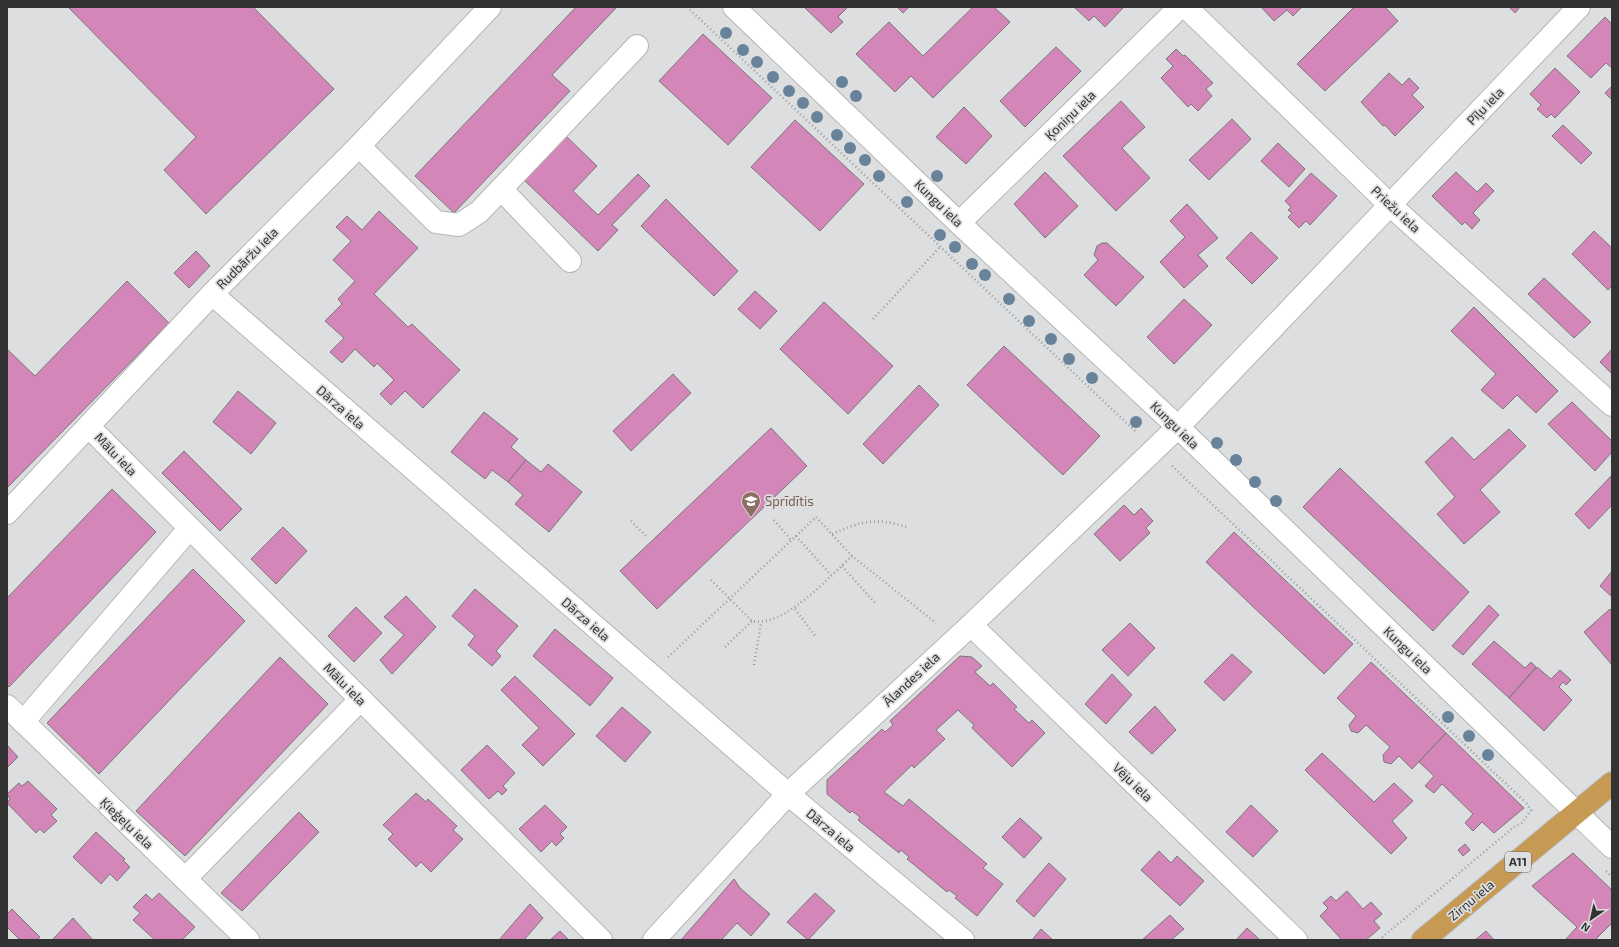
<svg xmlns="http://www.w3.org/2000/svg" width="1619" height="947" viewBox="0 0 1619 947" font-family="'Exo 2',sans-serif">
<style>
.building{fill:#d586b9;stroke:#797878}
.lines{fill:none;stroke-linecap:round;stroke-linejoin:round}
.minor-casing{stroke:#b4b5b5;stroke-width:24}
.highway-casing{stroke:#bababa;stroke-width:24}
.path{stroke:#9a9b9c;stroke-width:2.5;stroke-dasharray:1 3;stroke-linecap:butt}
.minor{stroke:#fff;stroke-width:22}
.highway{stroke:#c79a54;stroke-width:22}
.tree{fill:#678299}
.labels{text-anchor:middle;stroke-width:3.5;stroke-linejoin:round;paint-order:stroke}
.shield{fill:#dddedf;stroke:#666667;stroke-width:1}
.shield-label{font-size:12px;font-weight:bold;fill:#333334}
.street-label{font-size:13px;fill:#333334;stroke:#dddedf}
.education-label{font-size:13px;fill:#785e54;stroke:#dddedf;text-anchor:start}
</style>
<rect width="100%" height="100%" fill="#dddedf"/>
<!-- building -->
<g class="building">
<path d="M68,7H253L334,89L206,214L164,170L196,137Z"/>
<path d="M576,7H617L552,75L570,91L454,213L415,176Z"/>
<path d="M804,7H848L838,17L843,22L831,33Z"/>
<path d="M897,7H909L903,13Z"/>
<path d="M973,7H994L1010,22L933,98L911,76L895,92L856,54L889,22L923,56Z"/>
<path d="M1074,7H1124L1105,27L1094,16L1089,21Z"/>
<path d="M1261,7H1302L1293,16L1287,10L1274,21Z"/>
<path d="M1354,7H1385L1398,21L1325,91L1297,64Z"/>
<path d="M1509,7H1520L1515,13Z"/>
<path d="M1605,17L1612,24V68L1606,63L1591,78L1567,56Z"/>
<path d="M703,34L772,98L728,145L659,81Z"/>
<path d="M1056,47L1081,71L1025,127L1000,101Z"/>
<path d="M1176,49L1183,56L1185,55L1213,83L1206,89L1212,96L1198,111L1191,104L1188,107L1161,78L1173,66L1166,59Z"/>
<path d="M1555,68L1580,92L1555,118L1551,114L1547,118L1537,109L1541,105L1530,94Z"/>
<path d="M1389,73L1402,85L1409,78L1419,88L1412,95L1424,107L1395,136L1385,125L1383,126L1361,102Z"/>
<path d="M1612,86V100L1605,93Z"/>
<path d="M1121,101L1145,127L1122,148L1150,178L1116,211L1063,156Z"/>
<path d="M964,107L992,136L966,164L936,137Z"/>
<path d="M1232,119L1251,139L1209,180L1189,160Z"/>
<path d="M795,120L864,184L820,231L751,167Z"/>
<path d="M1563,125L1592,153L1581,164L1552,136Z"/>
<path d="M566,136L597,166L573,191L598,215L638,174L650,186L612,225L618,230L598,251L523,179Z"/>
<path d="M1278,143L1305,169L1289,187L1261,161Z"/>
<path d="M1045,172L1078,206L1045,238L1014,204Z"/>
<path d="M1456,172L1477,192L1486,183L1494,191L1473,213L1480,220L1472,229L1465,222L1462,225L1432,196Z"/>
<path d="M1311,173L1337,196L1310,225L1306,221L1299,228L1288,217L1292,213L1288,210L1291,207L1285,201Z"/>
<path d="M666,199L738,271L714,296L641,226Z"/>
<path d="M1187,204L1218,238L1198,255L1208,266L1184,288L1160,262L1185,237L1170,221Z"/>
<path d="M379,211L418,248L374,294L408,327L412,324L460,370L423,408L405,391L391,405L380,394L394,380L377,363L374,367L355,349L342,363L330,352L344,338L325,321L342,304L338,299L355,281L333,260L351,241L336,227L347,216L362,230Z"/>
<path d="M1594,231L1612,248V286L1608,290L1572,254Z"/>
<path d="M1251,232L1278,258L1252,284L1226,258Z"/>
<path d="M1107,243L1144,277L1116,306L1084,275L1098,260L1094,255L1097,246L1102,243Z"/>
<path d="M196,251L210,266L189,288L174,273Z"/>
<path d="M1544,278L1591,322L1574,338L1528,294Z"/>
<path d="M127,281L169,323L7,488V349L35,376Z"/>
<path d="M755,291L777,311L760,329L738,309Z"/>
<path d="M1184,299L1212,325L1174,364L1147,337Z"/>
<path d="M824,302L893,366L848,414L780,349Z"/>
<path d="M1474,307L1558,391L1536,413L1517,395L1503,409L1481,390L1496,374L1451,331Z"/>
<path d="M1004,346L1100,436L1063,475L967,385Z"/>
<path d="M1612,349V374L1600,362Z"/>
<path d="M673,374L691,393L631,451L613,431Z"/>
<path d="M919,385L939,405L883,464L863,444Z"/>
<path d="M238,391L276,423L251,454L213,422Z"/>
<path d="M1572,402L1612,441V452L1595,471L1548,424Z"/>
<path d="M484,412L518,439L511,447L526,460L508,482L492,470L485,479L451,452Z"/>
<path d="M771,428L807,466L657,609L620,571Z"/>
<path d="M1509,429L1526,446L1480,490L1500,512L1464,544L1437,514L1455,497L1425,462L1452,437L1474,460Z"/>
<path d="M184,451L242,509L220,531L162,473Z"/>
<path d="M526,460L541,472L548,464L582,492L549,532L515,504L523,495L508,482Z"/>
<path d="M1340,468L1469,592L1433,631L1303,507Z"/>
<path d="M1612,475V505L1589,529L1575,514Z"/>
<path d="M112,489L156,532L9,687L7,685V598Z"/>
<path d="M1124,505L1134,515L1141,508L1153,521L1146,528L1150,533L1120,561L1094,534Z"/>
<path d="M283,527L307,551L276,584L251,559Z"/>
<path d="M1234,532L1353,644L1324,674L1206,562Z"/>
<path d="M193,569L245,621L99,774L47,723Z"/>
<path d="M1612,571V597L1600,586Z"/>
<path d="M475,589L518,626L496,651L501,656L492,666L468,645L475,636L452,616Z"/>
<path d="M406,596L436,627L392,674L380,660L404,635L384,617Z"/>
<path d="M1489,605L1499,615L1463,655L1452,646Z"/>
<path d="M356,607L382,633L354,662L328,636Z"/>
<path d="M1610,609L1612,612V665L1584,632Z"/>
<path d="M1130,623L1155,648L1128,676L1102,650Z"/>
<path d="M555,629L613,678L590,706L533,656Z"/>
<path d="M1494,641L1525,668L1531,662L1536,667L1509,698L1472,664Z"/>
<path d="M1232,654L1252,672L1224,701L1204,682Z"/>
<path d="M960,656L972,657L982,666L975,672L990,686L993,683L1017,707L1014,709L1029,723L1032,720L1045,733L1012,767L972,728L974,725L958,710L936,730L945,739L914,768L912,765L884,792L903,806L909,799L987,864L983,868L1003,884L977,916L955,898L957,896L949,890L947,892L907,859L909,857L901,850L899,853L858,820L860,817L852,811L850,813L827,794V780L882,729L885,732L893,725L890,721Z"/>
<path d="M280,657L328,704L185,856L136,811Z"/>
<path d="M1371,662L1446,733L1412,769L1399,756L1391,764L1384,762L1383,755L1390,747L1366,725L1358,733L1351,731L1349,725L1356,716L1337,698Z"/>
<path d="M1537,667L1551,679L1560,670L1571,680L1566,685L1563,682L1559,687L1572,700L1544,731L1509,698Z"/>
<path d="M1112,674L1132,695L1106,724L1085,704Z"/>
<path d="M515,676L575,734L543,766L522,745L539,728L501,690Z"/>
<path d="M1155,706L1176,730L1152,754L1129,732Z"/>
<path d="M622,707L651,732L625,762L596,736Z"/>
<path d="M1446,733L1524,808L1494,833L1482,822L1473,831L1465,823L1473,814L1442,784L1434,793L1425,786L1434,776L1419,762Z"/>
<path d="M7,745L18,757L7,768Z"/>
<path d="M487,745L515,773L503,786L507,790L502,795L498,791L489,799L461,770Z"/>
<path d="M1322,753L1374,802L1394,783L1413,801L1392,821L1407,838L1391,854L1305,770Z"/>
<path d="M28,781L57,809L51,815L57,821L44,833L40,829L36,833L7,803L10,799L7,794L19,783L22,786Z"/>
<path d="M416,793L426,802L428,799L457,826L453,830L463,839L431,872L421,862L416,867L388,839L393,834L383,825Z"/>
<path d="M545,805L567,827L560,834L564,838L556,846L552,841L541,852L519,829Z"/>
<path d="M1251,805L1278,831L1253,857L1226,832Z"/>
<path d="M299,812L319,832L242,911L221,893Z"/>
<path d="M1020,818L1042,838L1024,858L1002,837Z"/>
<path d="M96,832L125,859L123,860L130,867L117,881L110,874L101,884L73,857Z"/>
<path d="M1465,844L1470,850L1463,856L1458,850Z"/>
<path d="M1159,851L1171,863L1177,856L1204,881L1180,906L1141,870Z"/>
<path d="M1573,853L1612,890V923L1595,940H1565L1577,927L1532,886Z"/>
<path d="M1049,863L1066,879L1034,917L1016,901Z"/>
<path d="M734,879L740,888L770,914L751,936L737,923L721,940H681Z"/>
<path d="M1347,891L1363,909L1371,902L1382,914L1374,921L1380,928L1366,940H1342L1320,916L1328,908L1323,903L1331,896L1336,901Z"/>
<path d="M159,893L195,927L182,940H155L133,920L140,913L133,907L146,894L152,900Z"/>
<path d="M815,893L835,911L808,940L787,922Z"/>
<path d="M530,904L543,918L524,940H499Z"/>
<path d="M12,909L40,937L37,940H20L7,927V914Z"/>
<path d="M1170,915L1184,929L1171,940H1142Z"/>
<path d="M73,918L93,940H52Z"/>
<path d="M1247,928L1259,939L1258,940H1236Z"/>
<path d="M1041,929L1053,940H1032Z"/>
<path d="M560,931L569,940H550Z"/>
<path d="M1486,931L1494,940H1475Z"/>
</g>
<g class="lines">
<defs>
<g id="minor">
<path d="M734,7L959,223L1178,427L1612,847"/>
<path d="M1186,7L1390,205L1612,405"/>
<path d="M359,146L436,222L459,225L479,212L637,46"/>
<path d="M501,189L570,261"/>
<path d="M959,223L1180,7"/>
<path d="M212,294L788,794L963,940"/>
<path d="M89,427L601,940"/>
<path d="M7,513L212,294L359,146L490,7"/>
<path d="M971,625L1296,940"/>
<path d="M7,706L248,940"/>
<path d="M23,722L189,529"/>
<path d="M185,879L361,699"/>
<path d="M654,940L788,794L971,625L1178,427L1579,7"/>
</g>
<path id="highway" d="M1423,940L1612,783"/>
</defs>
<!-- minor casing -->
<use href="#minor" class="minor-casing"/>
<!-- highway casing -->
<use href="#highway" class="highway-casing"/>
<!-- path -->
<g class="path">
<path d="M687,7L1137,433"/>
<path d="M873,319L940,247"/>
<path d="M1172,466L1524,801"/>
<path d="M774,520L791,540"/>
<path d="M631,521L647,537"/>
<path d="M832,534C863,521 874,517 907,527"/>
<path d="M796,536L831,575"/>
<path d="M842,566L876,604"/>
<path d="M711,580L752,621C783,629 831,575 852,556"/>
<path d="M795,609L816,637"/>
<path d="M725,647L752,621"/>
<path d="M668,657L816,517L852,556L936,623"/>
<path d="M754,665L761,623"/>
<path d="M1606,871L1612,877"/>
<path d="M1379,940L1514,827L1522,823L1531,810L1525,801"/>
</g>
<!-- minor -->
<use href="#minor" class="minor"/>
<!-- highway -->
<use href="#highway" class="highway"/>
</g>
<!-- trees -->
<g class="tree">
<circle cx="726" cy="33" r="6"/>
<circle cx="743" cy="50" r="6"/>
<circle cx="757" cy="62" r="6"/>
<circle cx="773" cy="77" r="6"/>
<circle cx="842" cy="82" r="6"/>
<circle cx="789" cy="91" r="6"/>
<circle cx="856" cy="96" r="6"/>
<circle cx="803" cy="103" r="6"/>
<circle cx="817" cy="117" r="6"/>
<circle cx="837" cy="135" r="6"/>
<circle cx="850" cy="148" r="6"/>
<circle cx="865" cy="160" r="6"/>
<circle cx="879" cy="176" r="6"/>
<circle cx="937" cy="176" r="6"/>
<circle cx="907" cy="202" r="6"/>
<circle cx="940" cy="235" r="6"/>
<circle cx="955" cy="247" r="6"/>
<circle cx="972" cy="264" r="6"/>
<circle cx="985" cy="275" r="6"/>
<circle cx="1009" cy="299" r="6"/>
<circle cx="1029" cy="321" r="6"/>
<circle cx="1051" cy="339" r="6"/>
<circle cx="1069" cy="359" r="6"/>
<circle cx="1092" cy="378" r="6"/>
<circle cx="1136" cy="422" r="6"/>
<circle cx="1217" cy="443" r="6"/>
<circle cx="1236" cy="460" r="6"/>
<circle cx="1255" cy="482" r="6"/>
<circle cx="1276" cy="501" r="6"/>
<circle cx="1448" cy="717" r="6"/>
<circle cx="1469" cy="736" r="6"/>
<circle cx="1488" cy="755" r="6"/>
</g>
<!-- icons -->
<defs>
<symbol id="school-pin" viewBox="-11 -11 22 30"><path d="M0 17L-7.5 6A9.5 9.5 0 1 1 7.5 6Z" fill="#8d6e63" stroke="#dddedf"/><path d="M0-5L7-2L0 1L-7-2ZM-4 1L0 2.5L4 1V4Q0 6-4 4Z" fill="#fff"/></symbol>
</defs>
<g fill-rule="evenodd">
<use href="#school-pin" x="740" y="490" width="22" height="30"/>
</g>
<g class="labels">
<!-- shield labels -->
<rect class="shield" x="1505" y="852" width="26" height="20" rx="3"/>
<g class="shield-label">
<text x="1518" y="866">A11</text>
</g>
<!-- street labels -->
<g class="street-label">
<text transform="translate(1485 106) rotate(-46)" y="5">Pīļu iela</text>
<text transform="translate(1070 115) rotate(-44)" y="5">Ķoniņu iela</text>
<text transform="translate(939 203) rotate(44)" y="5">Kungu iela</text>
<text transform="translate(1396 209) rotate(43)" y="5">Priežu iela</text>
<text transform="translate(247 258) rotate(-45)" y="5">Rudbāržu iela</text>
<text transform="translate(341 407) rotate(41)" y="5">Dārza iela</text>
<text transform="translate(1175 425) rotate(44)" y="5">Kungu iela</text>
<text transform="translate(116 454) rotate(46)" y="5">Mālu iela</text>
<text transform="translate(586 619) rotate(41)" y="5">Dārza iela</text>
<text transform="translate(1408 650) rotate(44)" y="5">Kungu iela</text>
<text transform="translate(911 679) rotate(-43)" y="5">Ālandes iela</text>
<text transform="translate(345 684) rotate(45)" y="5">Mālu iela</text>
<text transform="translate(1133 782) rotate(44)" y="5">Vēju iela</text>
<text transform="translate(127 823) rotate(44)" y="5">Ķieģeļu iela</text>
<text transform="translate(831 830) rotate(40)" y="5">Dārza iela</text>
<text transform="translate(1471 900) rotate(-40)" y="5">Zirņu iela</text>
</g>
<!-- education labels -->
<g class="education-label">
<text x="765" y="506">Sprīdītis</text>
</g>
</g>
<!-- border -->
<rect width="1619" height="947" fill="none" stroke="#333334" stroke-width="16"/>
<!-- north arrow -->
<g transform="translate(1591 919) rotate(214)" stroke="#dddedf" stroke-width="3" paint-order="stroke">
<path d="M0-3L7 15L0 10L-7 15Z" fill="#333334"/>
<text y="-6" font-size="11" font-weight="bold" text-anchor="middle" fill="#333334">N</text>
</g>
</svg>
